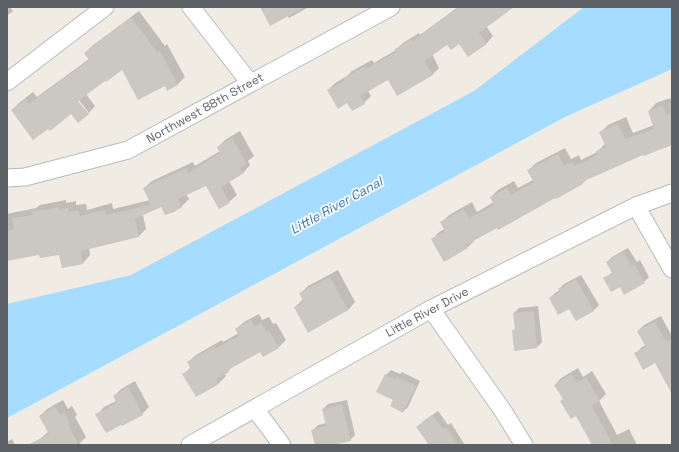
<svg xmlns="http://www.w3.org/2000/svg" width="679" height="452" viewBox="0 0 679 452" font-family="'Space Grotesk',sans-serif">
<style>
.water{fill:#a5dcff}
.shadow{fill:#0003}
.building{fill:#cbc7c1}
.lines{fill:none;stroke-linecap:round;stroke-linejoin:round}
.minor-casing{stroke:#b7babf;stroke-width:19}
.minor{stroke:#fff;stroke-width:17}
.labels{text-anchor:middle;stroke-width:3.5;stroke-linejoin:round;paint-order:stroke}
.street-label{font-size:12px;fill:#5c6166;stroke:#fff}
.water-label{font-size:13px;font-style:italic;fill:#3777af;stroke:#fff}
</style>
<rect width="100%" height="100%" fill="#f0ece4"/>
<!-- water -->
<path class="water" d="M584,7H672V69L565,117L7,418V304L131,275L474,91Z"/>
<!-- shadow -->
<g class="shadow">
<path d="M7,7H10L13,11L7,16Z"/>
<path d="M261,7H309L289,18L287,15Z"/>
<path d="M458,7H512L486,26L493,36L487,43H447L432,54L439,68L432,75L388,79L368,91L371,96L364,103L348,102L328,90L335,83L347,76L352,71L372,60L374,63L396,50L403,43L419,33L420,35Z"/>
<path d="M139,11L165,46L167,44L185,77L177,85H166L123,69L105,79L86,94L95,106L89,113L76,96L72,113L12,110L19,103L33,92L37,97L89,59L85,53L92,46Z"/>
<path d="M670,98L672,103V144L644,153L586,180L583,183L556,197L497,227L475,239V240L468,247L444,261L432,240L439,232L445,229L441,223L449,215L472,202L477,212L494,202L491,197L498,190L514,181L518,188L533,180L528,171L536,163L565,148L571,159L579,155L581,160L597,152L605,144L600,133L608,125L626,117L633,133L654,125L649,111L656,103Z"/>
<path d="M240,131L254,156L248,161L250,165L243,173L229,181L237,195L229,202L206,185L186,194L189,199L181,207L162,206L143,215L146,229L139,236L89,248L90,255L83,263L60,254H40L7,260V214L36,208L40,205L66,200V203L76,201V205L86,204L87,210L112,203L113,209L150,200L144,188L152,181L193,162L195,166L220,151L218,147L225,140Z"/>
<path d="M628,248L637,262L640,260L649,277L644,282L620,286L604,279L613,272L607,262L612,257Z"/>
<path d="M338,270L355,302L348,310L308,331L295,307L303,299L300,294L308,286Z"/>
<path d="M581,275L599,305L594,310L576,320L569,308L550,298L555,293L560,290L559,289L564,284Z"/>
<path d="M538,306L542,342L537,347L513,331L516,328L514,313L519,308Z"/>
<path d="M259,314L262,320L269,317L273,324L276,323L286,340L279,347L264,356L261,351L233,366L228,371L224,373L226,376L218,384L184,374L191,367L188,362L196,355L222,340L223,342L239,333L236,329L244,322Z"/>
<path d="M661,316L672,336V392L655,362L636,353L642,347L646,345L638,331L644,325Z"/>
<path d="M578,368L583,377L592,371L606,394L599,401L617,435L629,429L637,445H590L592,443L576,415L564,399L555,385L561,378Z"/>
<path d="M391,370L400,374L402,372L420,381L408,407L403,412L394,399L386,375Z"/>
<path d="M135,381L149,407L142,414L97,415L104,407L116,401L114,396L121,389Z"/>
<path d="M63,400L68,409L72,406L77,415L75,417L86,437L78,445H42L39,440L49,431L40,416L47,409Z"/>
<path d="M347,400L355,435L350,440L327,445H316L313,430L318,425L327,423L323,409L328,404Z"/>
<path d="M438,411L448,425L451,423L465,445H430L422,422Z"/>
<path d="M12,439L15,445H7V442Z"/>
</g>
<!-- building -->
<g class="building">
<path d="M260,7H305L270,26Z"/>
<path d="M459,7H514L479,33L487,44L468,57L459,44L451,50L447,45L424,61L433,75L397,96L388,80L360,96L365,104L352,111L347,103L338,109L327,90L345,80L344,78L365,66L366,69L396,52L395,49L412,39L413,41Z"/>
<path d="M131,17L157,52L160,51L178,85L167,91L165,86L138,100L122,70L106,82L105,81L78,101L89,114L78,123L71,114L50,131L48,129L33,140L11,110L26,99L29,104L89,60L84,53Z"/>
<path d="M663,105L666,115L672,113V145L644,156L643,155L582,182L583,184L556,199L555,198L498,230L497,228L466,245L468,248L444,262L431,239L445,231L440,222L464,209L469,218L494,205L490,197L507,188L511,195L534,182L527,170L558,154L564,166L572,162L574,166L598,155L596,151L606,147L599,132L618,124L625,139L654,129L648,111Z"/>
<path d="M232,138L247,164L240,168L244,173L221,187L230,203L219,209L206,186L178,199L182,207L174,212L165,215L161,207L135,219L139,237L81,251L83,264L62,268L59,255L40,258L39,255L7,261V231L14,229L12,218L32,215L31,212L59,207V210L68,208L69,212L78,210L80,216L105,210L106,215L151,205L143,188L186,168L188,173L220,153L217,147Z"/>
<path d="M623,252L632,266L635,265L645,283L624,295L620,287L611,292L603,278L612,273L606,262Z"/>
<path d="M330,277L348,310L308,333L294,307L304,302L299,293Z"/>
<path d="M576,279L594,311L576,321L569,309L558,315L549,298L560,292L558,289Z"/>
<path d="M534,311L537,348L514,351L512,330H515L513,313Z"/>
<path d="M251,320L255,327L261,323L266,331L269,330L279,348L263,357L260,352L228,370L229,372L216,379L219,384L196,397L182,374L191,369L187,362L215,346L216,348L239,336L235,329Z"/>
<path d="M655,322L666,342L672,339V394L655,363L643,370L634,353L646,347L637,331Z"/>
<path d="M385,374L395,379L397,377L416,386L403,413L390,406L393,400L376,392Z"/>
<path d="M571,374L577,383L586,377L600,401L592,406L613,445H592L576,416L571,419L560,401L563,399L554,385Z"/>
<path d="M128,387L143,415L122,426L121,425L106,433L95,414L117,403L113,396Z"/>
<path d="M342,404L351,441L332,445H315L311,430L326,426L322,409Z"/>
<path d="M55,407L60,415L65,413L70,423L68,425L79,445H28L49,434L39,416Z"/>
<path d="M432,415L443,429L446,427L458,445H429L416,427Z"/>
</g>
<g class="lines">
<defs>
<g id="minor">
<path d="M191,7L250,83"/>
<path d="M7,82L105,7"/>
<path d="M7,178L25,177L128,150L391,7"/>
<path d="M636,206L672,269"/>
<path d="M431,309L503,411L524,445"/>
<path d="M255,409L282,445"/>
<path d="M190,445L431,309L636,206L672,193"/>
</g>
</defs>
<!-- minor casing -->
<use href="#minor" class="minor-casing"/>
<!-- minor -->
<use href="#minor" class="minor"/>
</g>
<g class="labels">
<!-- street labels -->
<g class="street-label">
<text transform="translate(205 108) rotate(-29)" y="4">Northwest 88th Street</text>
<text transform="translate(427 312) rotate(-28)" y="4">Little River Drive</text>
</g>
<!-- water labels -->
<g class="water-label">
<text transform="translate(336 205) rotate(-29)" y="5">Little River Canal</text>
</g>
</g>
<!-- border -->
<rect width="679" height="452" fill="none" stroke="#5c6166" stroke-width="16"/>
</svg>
